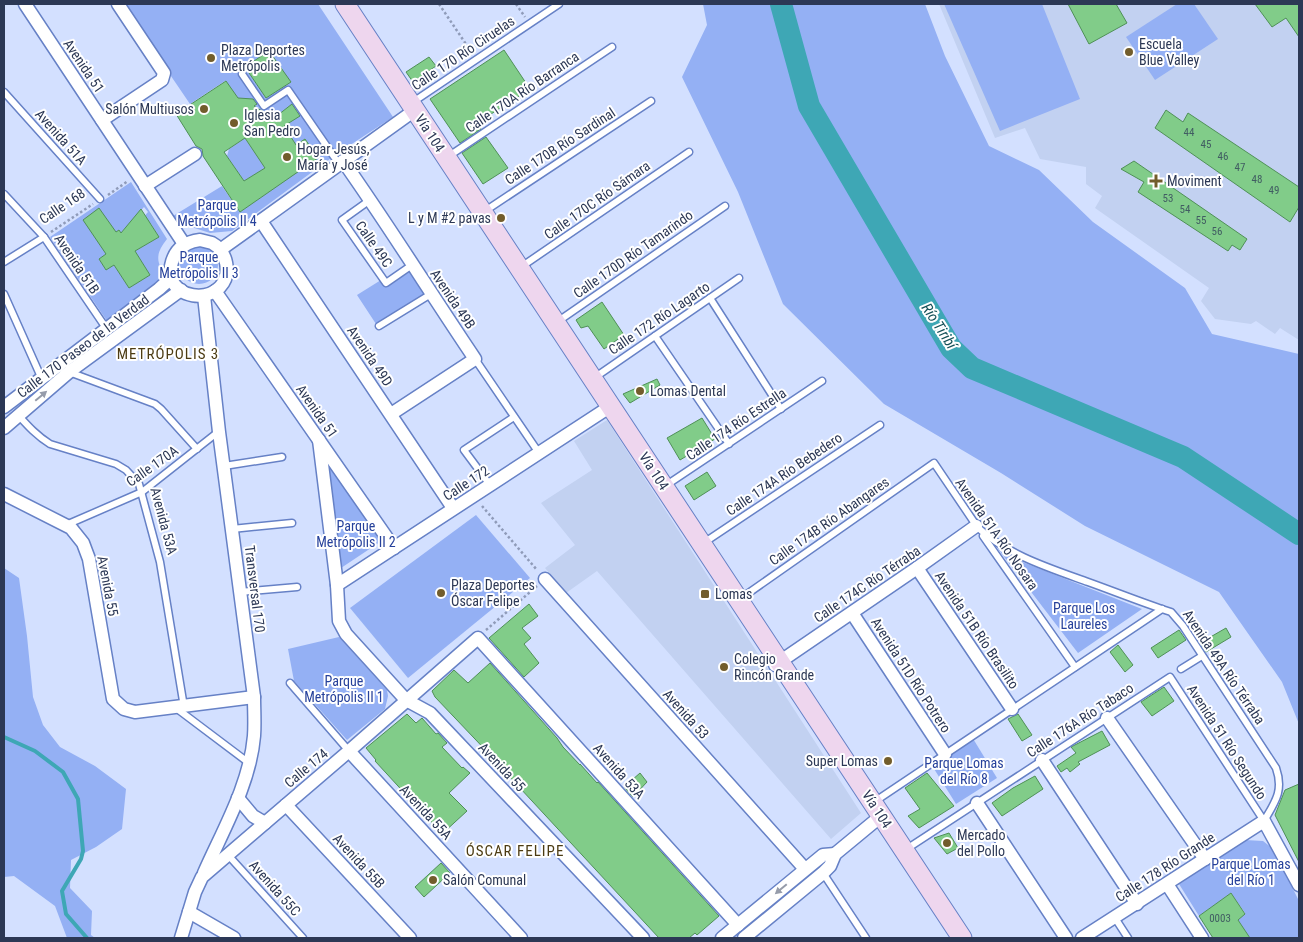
<svg xmlns="http://www.w3.org/2000/svg" width="1303" height="942" viewBox="0 0 1303 942" font-family="'Roboto Condensed',sans-serif">
<style>
.built{fill:#c2d1f1}
.green{fill:#94b0f4;fill-rule:evenodd}
.lines{fill:none;stroke-linecap:round;stroke-linejoin:round}
.stream{stroke:#3ea7b5;stroke-width:4}
.river{stroke:#3ea7b5;stroke-width:22}
.building{fill:#81cc89;stroke:#4f9057;fill-rule:evenodd}
.service-casing{stroke:#6681c6;stroke-width:9}
.minor-casing{stroke:#6681c6;stroke-width:15}
.secondary-casing{stroke:#6681c6;stroke-width:21}
.path{stroke:#8f9bb9;stroke-width:2.5;stroke-dasharray:2.5 2.5;stroke-linecap:butt}
.service{stroke:#fff;stroke-width:6}
.minor{stroke:#fff;stroke-width:12}
.secondary{stroke:#eed6ee;stroke-width:19}
.oneway{fill:#969caa}
.poi-dot{fill:#725d2c;stroke:#fff;stroke-width:2}
.labels{text-anchor:middle;stroke-width:4;stroke-linejoin:round;paint-order:stroke}
.number-label{font-size:11px;fill:#415d62}
.poi-label{font-size:14px;fill:#2c3855;stroke:#fff;text-anchor:start}
.street-label{font-size:14px;fill:#2c3855;stroke:#fff}
.park-label{font-size:14px;fill:#26419b;stroke:#fff}
.water-label{font-size:15px;font-style:italic;fill:#165259;stroke:#fff}
.neighbourhood-label{font-size:15px;letter-spacing:1px;fill:#4c3c14;stroke:#fff}
</style>
<rect width="100%" height="100%" fill="#d3e0ff"/>
<!-- built -->
<g class="built">
<path d="M939,4H1299V340L1280,328L1275,334L1256,321L1251,324L1215,319L1201,301L1209,288L1095,208L1102,196L1086,184V167L1040,159L1025,128L995,138Z"/>
<path d="M607,420L861,813L831,839L597,571L566,593L545,568L575,545L541,503L592,470L574,441Z"/>
</g>
<!-- green -->
<g class="green">
<path d="M122,4H318L393,117L338,153L232,231L210,233L185,225L173,216L222,186L240,212L317,158L305,139L296,145L284,126L300,115L293,104L276,116L273,113L267,111L261,114L251,99L239,100L225,81L190,104ZM269,51L290,82L266,98L245,67Z"/>
<path d="M703,4H925L945,56L989,146L1039,170L1093,222L1185,288L1212,334L1299,354V724L1282,682L1219,592L1085,526L1001,473L884,404L783,304L738,192L682,77L707,25Z"/>
<path d="M944,4H1042L1080,99L1000,131Z"/>
<path d="M1177,4H1194L1218,39L1155,80L1126,37Z"/>
<path d="M245,138L265,168L244,181L227,156L229,149Z"/>
<path d="M131,182L167,239C155,254 156,262 166,277L107,321L50,237ZM144,207L148,212L125,238L151,224L159,237L135,251L150,275L129,288L114,265L106,270L99,259L106,254L119,230L121,233Z"/>
<circle cx="199" cy="265" r="19"/>
<path d="M411,271L426,293L376,324L357,295L381,280L386,287Z"/>
<path d="M326,455L383,540L341,568Z"/>
<path d="M476,515L530,578L408,678L350,608Z"/>
<path d="M995,545L1015,559L1142,609L1078,653Z"/>
<path d="M4,568L19,578L27,636L33,697L43,725L60,747L95,766L126,789L122,829L96,847L71,860L70,888L92,911L91,935L95,938H67L55,906L14,876L4,877Z"/>
<path d="M339,637L387,690L388,696L385,709L347,740L294,681L288,649Z"/>
<path d="M972,737L997,778L956,804L931,764Z"/>
<path d="M1245,840L1263,841L1272,848L1280,863L1299,901V938H1250L1238,920L1245,913L1231,893L1199,916L1179,884Z"/>
</g>
<g class="lines">
<!-- stream -->
<path class="stream" d="M4,737L35,751L63,772L78,799L83,851L81,859L62,891L66,914L87,938"/>
<!-- river -->
<path class="river" d="M781,4L809,106L951,348L972,368L1183,457L1299,534"/>
</g>
<!-- building -->
<g class="building">
<path d="M1068,4H1116L1127,23L1089,44Z"/>
<path d="M1255,4H1299V37L1286,18L1272,27Z"/>
<path d="M504,50L530,89L477,123L481,129L460,143L430,99Z"/>
<path d="M269,51L291,82L266,98L245,67Z"/>
<path d="M429,57L436,66L413,82L406,72Z"/>
<path d="M226,81L238,98L253,99L257,104L254,106L262,111L278,115L292,104L300,116L284,126L296,145L305,139L318,158L240,212L203,156L202,149L196,146L176,114ZM245,138L265,168L244,181L224,152Z"/>
<path d="M1166,110L1183,122L1188,113L1299,187V207L1290,222L1155,128Z"/>
<path d="M486,137L508,168L483,184L462,153Z"/>
<path d="M1134,161L1247,239L1240,250L1232,245L1228,251L1138,192L1144,182L1121,169Z"/>
<path d="M99,208L116,232L119,230L121,233L141,209L159,237L135,251L150,275L129,288L114,265L106,270L99,259L106,254L83,220Z"/>
<path d="M602,302L624,335L604,349L588,326L581,328L576,320Z"/>
<path d="M657,379L660,385L630,403L623,394Z"/>
<path d="M702,418L715,439L680,460L667,438Z"/>
<path d="M707,472L716,486L694,500L685,486Z"/>
<path d="M529,604L538,616L522,628L531,638L524,644L539,663L524,677L489,638Z"/>
<path d="M1226,628L1231,637L1206,652L1200,643Z"/>
<path d="M1179,630L1186,640L1158,658L1151,648Z"/>
<path d="M1118,645L1133,665L1125,672L1110,652Z"/>
<path d="M490,663L557,738L563,747L580,765V764L597,783L598,782L719,916L697,935L695,933L689,938H659L494,760V759L435,697L432,691L454,670L468,683Z"/>
<path d="M1164,687L1174,701L1152,716L1141,702Z"/>
<path d="M407,714L416,723L422,718L436,734L438,733L447,743L442,747L462,768L463,767L470,773L449,793L467,811L442,834L410,797L409,798L375,761L376,760L366,748Z"/>
<path d="M1018,714L1032,735L1022,741L1008,719Z"/>
<path d="M1102,731L1110,745L1078,762L1080,764L1070,772L1067,768L1061,772L1057,766L1076,753L1071,747Z"/>
<path d="M640,773L647,782L633,797L624,787Z"/>
<path d="M927,773L954,806L919,828L908,816L920,809L905,788Z"/>
<path d="M1035,776L1043,789L1002,816L992,803L1013,788Z"/>
<path d="M1299,784V862L1275,815L1285,790Z"/>
<path d="M949,833L958,848L947,854L934,838Z"/>
<path d="M441,863L450,873L424,897L415,887Z"/>
<path d="M1231,893L1245,914L1238,920L1250,938H1213L1199,916Z"/>
</g>
<g class="lines">
<defs>
<g id="service">
<path d="M242,74L264,106L288,90L339,164"/>
<path d="M4,92L100,199"/>
<path d="M413,102L559,4"/>
<path d="M449,156L612,47"/>
<path d="M4,194L44,237L106,328"/>
<path d="M370,200L342,220L386,283L412,265"/>
<path d="M485,211L651,101"/>
<path d="M4,262L44,237"/>
<path d="M521,267L689,152"/>
<path d="M4,294L41,377"/>
<path d="M710,298L781,409"/>
<path d="M557,322L725,206"/>
<path d="M379,326L431,294"/>
<path d="M655,336L729,444"/>
<path d="M475,359L539,453"/>
<path d="M69,372L155,404L161,409L197,449"/>
<path d="M594,378L739,278"/>
<path d="M18,415C28,426 37,436 50,444L116,464L126,470L139,484L160,562L184,707"/>
<path d="M224,466L282,457"/>
<path d="M490,485L464,450L514,417"/>
<path d="M665,486L822,381"/>
<path d="M66,525L142,492L218,432"/>
<path d="M232,529L292,523"/>
<path d="M983,536L1075,667"/>
<path d="M702,544L880,425"/>
<path d="M240,592L297,587"/>
<path d="M740,599L934,463L978,528"/>
<path d="M1181,669L1202,656"/>
<path d="M290,683L349,751"/>
<path d="M176,708L249,763"/>
<path d="M874,802L1162,609"/>
<path d="M905,850L1170,677L1264,821C1275,802 1284,791 1276,768L1183,626L1171,612C1143,603 1116,592 1088,582C1049,568 1007,555 976,526"/>
<path d="M228,855L303,938"/>
<path d="M823,873L866,938"/>
<path d="M1115,918L1128,938"/>
</g>
<g id="minor">
<path d="M25,4L184,244"/>
<path d="M102,120L162,80L164,73L118,4"/>
<path d="M343,161C389,226 431,294 475,359L391,414"/>
<path d="M145,186L195,154"/>
<path d="M261,221L453,508"/>
<path d="M200,240C204,241 208,242 212,243C227,251 232,274 220,287C206,301 178,298 171,278C170,275 171,269 171,266C174,250 184,242 200,240Z"/>
<path d="M220,250L415,110"/>
<path d="M215,291L394,548"/>
<path d="M4,407L159,289L171,278"/>
<path d="M4,428L69,372L181,290"/>
<path d="M319,440L337,585L339,621L346,634L406,700L430,713L643,938"/>
<path d="M4,494L71,528L83,543L89,559L113,699L124,709L135,712L254,697"/>
<path d="M917,568L1012,709"/>
<path d="M545,579L805,869"/>
<path d="M337,585L611,406"/>
<path d="M852,613L945,754"/>
<path d="M775,665L917,568L976,526"/>
<path d="M1107,718L1205,859"/>
<path d="M349,751L521,938"/>
<path d="M1042,760L1137,904"/>
<path d="M238,798L253,816L265,823"/>
<path d="M977,803L1066,938"/>
<path d="M286,805L410,938"/>
<path d="M204,873C223,830 250,784 254,736C255,723 254,710 254,697L219,432L204,296"/>
<path d="M1167,884L1202,938"/>
<path d="M189,912L234,938"/>
<path d="M181,938L195,892L202,877L349,751L478,638L738,925"/>
<path d="M722,938L823,855L835,854"/>
<path d="M744,938L823,873L830,866L835,854L881,816"/>
<path d="M1082,938L1264,821L1299,885"/>
</g>
<path id="secondary" d="M345,4L962,938"/>
</defs>
<!-- service casing -->
<use href="#service" class="service-casing"/>
<!-- minor casing -->
<use href="#minor" class="minor-casing"/>
<!-- secondary casing -->
<use href="#secondary" class="secondary-casing"/>
<!-- path -->
<g class="path">
<path d="M439,4L472,53"/>
<path d="M516,4L525,17"/>
<path d="M108,195L128,181"/>
<path d="M51,232L93,204"/>
<path d="M482,506L537,570"/>
<path d="M486,630L537,586"/>
</g>
<!-- service -->
<use href="#service" class="service"/>
<!-- minor -->
<use href="#minor" class="minor"/>
<!-- secondary -->
<use href="#secondary" class="secondary"/>
</g>
<!-- one-way arrows -->
<defs><path id="oneway-solid" d="M-6-.8H1V-3.2L6.5 0L1 3.2V.8H-6Z" transform="scale(1.25)"/></defs>
<g class="oneway">
<use href="#oneway-solid" transform="translate(41 396) rotate(-40)"/>
<use href="#oneway-solid" transform="translate(781 889) rotate(140)"/>
</g>
<!-- markers -->
<g class="poi-dot">
<circle cx="1129" cy="52" r="5"/>
<circle cx="211" cy="58" r="5"/>
<circle cx="204" cy="109" r="5"/>
<circle cx="234" cy="123" r="5"/>
<circle cx="287" cy="157" r="5"/>
<path d="M1153.5 173.5h5v5h5v5h-5v5h-5v-5h-5v-5h5z"/>
<circle cx="501" cy="218" r="5"/>
<circle cx="640" cy="391" r="5"/>
<circle cx="441" cy="593" r="5"/>
<rect x="700" y="589" width="10" height="10" rx="2.5"/>
<circle cx="724" cy="667" r="5"/>
<circle cx="888" cy="761" r="5"/>
<circle cx="947" cy="843" r="5"/>
<circle cx="433" cy="880" r="5"/>
</g>
<g class="labels">
<!-- number labels -->
<g class="number-label">
<text x="1189" y="136">44</text>
<text x="1206" y="148">45</text>
<text x="1223" y="160">46</text>
<text x="1240" y="171">47</text>
<text x="1257" y="183">48</text>
<text x="1274" y="194">49</text>
<text x="1168" y="202">53</text>
<text x="1185" y="213">54</text>
<text x="1201" y="224">55</text>
<text x="1217" y="235">56</text>
<text x="1220" y="922">0003</text>
</g>
<!-- poi labels -->
<g class="poi-label">
<text x="1139" y="49">Escuela<tspan x="1139" dy="16">Blue Valley</tspan></text>
<text x="221" y="55">Plaza Deportes<tspan x="221" dy="16">Metrópolis</tspan></text>
<text x="194" y="114" text-anchor="end">Salón Multiusos</text>
<text x="244" y="120">Iglesia<tspan x="244" dy="16">San Pedro</tspan></text>
<text x="297" y="154">Hogar Jesús,<tspan x="297" dy="16">María y José</tspan></text>
<text x="1167" y="186">Moviment</text>
<text x="491" y="223" text-anchor="end">L y M #2 pavas</text>
<text x="650" y="396">Lomas Dental</text>
<text x="451" y="590">Plaza Deportes<tspan x="451" dy="16">Óscar Felipe</tspan></text>
<text x="715" y="599">Lomas</text>
<text x="734" y="664">Colegio<tspan x="734" dy="16">Rincón Grande</tspan></text>
<text x="878" y="766" text-anchor="end">Super Lomas</text>
<text x="957" y="840">Mercado<tspan x="957" dy="16">del Pollo</tspan></text>
<text x="443" y="885">Salón Comunal</text>
</g>
<!-- street labels -->
<g class="street-label">
<text transform="translate(463 53) rotate(-34)" y="5">Calle 170 Río Ciruelas</text>
<text transform="translate(84 66) rotate(56)" y="5">Avenida 51</text>
<text transform="translate(522 92) rotate(-34)" y="5">Calle 170A Río Barranca</text>
<text transform="translate(430 133) rotate(57)" y="5">Vía 104</text>
<text transform="translate(61 137) rotate(48)" y="5">Avenida 51A</text>
<text transform="translate(560 146) rotate(-33)" y="5">Calle 170B Río Sardinal</text>
<text transform="translate(597 200) rotate(-35)" y="5">Calle 170C Río Sámara</text>
<text transform="translate(62 206) rotate(-34)" y="5">Calle 168</text>
<text transform="translate(374 244) rotate(55)" y="5">Calle 49C</text>
<text transform="translate(633 254) rotate(-35)" y="5">Calle 170D Río Tamarindo</text>
<text transform="translate(77 264) rotate(56)" y="5">Avenida 51B</text>
<text transform="translate(453 299) rotate(56)" y="5">Avenida 49B</text>
<text transform="translate(659 318) rotate(-34)" y="5">Calle 172 Río Lagarto</text>
<text transform="translate(83 346) rotate(-37)" y="5">Calle 170 Paseo de la Verdad</text>
<text transform="translate(370 356) rotate(56)" y="5">Avenida 49D</text>
<text transform="translate(317 411) rotate(55)" y="5">Avenida 51</text>
<text transform="translate(736 424) rotate(-34)" y="5">Calle 174 Río Estrella</text>
<text transform="translate(152 466) rotate(-35)" y="5">Calle 170A</text>
<text transform="translate(654 471) rotate(57)" y="5">Vía 104</text>
<text transform="translate(784 474) rotate(-34)" y="5">Calle 174A Río Bebedero</text>
<text transform="translate(466 483) rotate(-33)" y="5">Calle 172</text>
<text transform="translate(164 521) rotate(75)" y="5">Avenida 53A</text>
<text transform="translate(829 521) rotate(-35)" y="5">Calle 174B Río Abangares</text>
<text transform="translate(997 534) rotate(55)" y="5">Avenida 51A Río Nosara</text>
<text transform="translate(867 584) rotate(-34)" y="5">Calle 174C Río Térraba</text>
<text transform="translate(108 586) rotate(79)" y="5">Avenida 55</text>
<text transform="translate(255 589) rotate(83)" y="5">Transversal 170</text>
<text transform="translate(977 630) rotate(56)" y="5">Avenida 51B Río Brasilito</text>
<text transform="translate(1224 667) rotate(56)" y="5">Avenida 49A Río Térraba</text>
<text transform="translate(911 675) rotate(57)" y="5">Avenida 51D Río Potrero</text>
<text transform="translate(686 714) rotate(48)" y="5">Avenida 53</text>
<text transform="translate(1080 720) rotate(-33)" y="5">Calle 176A Río Tabaco</text>
<text transform="translate(1227 742) rotate(57)" y="5">Avenida 51 Río Segundo</text>
<text transform="translate(502 767) rotate(47)" y="5">Avenida 55</text>
<text transform="translate(306 768) rotate(-40)" y="5">Calle 174</text>
<text transform="translate(619 771) rotate(48)" y="5">Avenida 53A</text>
<text transform="translate(877 809) rotate(57)" y="5">Vía 104</text>
<text transform="translate(426 812) rotate(47)" y="5">Avenida 55A</text>
<text transform="translate(359 861) rotate(47)" y="5">Avenida 55B</text>
<text transform="translate(1165 867) rotate(-33)" y="5">Calle 178 Río Grande</text>
<text transform="translate(275 888) rotate(48)" y="5">Avenida 55C</text>
</g>
<!-- park labels -->
<g class="park-label">
<text x="217" y="210">Parque<tspan x="217" dy="16">Metrópolis II 4</tspan></text>
<text x="199" y="262">Parque<tspan x="199" dy="16">Metrópolis II 3</tspan></text>
<text x="356" y="531">Parque<tspan x="356" dy="16">Metrópolis II 2</tspan></text>
<text x="1084" y="613">Parque Los<tspan x="1084" dy="16">Laureles</tspan></text>
<text x="344" y="686">Parque<tspan x="344" dy="16">Metrópolis II 1</tspan></text>
<text x="964" y="768">Parque Lomas<tspan x="964" dy="16">del Río 8</tspan></text>
<text x="1251" y="869">Parque Lomas<tspan x="1251" dy="16">del Río 1</tspan></text>
</g>
<!-- water labels -->
<g class="water-label">
<text transform="translate(939 326) rotate(57)" y="5">Río Tiribí</text>
</g>
<!-- neighbourhood labels -->
<g class="neighbourhood-label">
<text x="168" y="359">METRÓPOLIS 3</text>
<text x="515" y="856">ÓSCAR FELIPE</text>
</g>
</g>
<!-- border -->
<rect width="1303" height="942" fill="none" stroke="#2c3855" stroke-width="10"/>
</svg>
